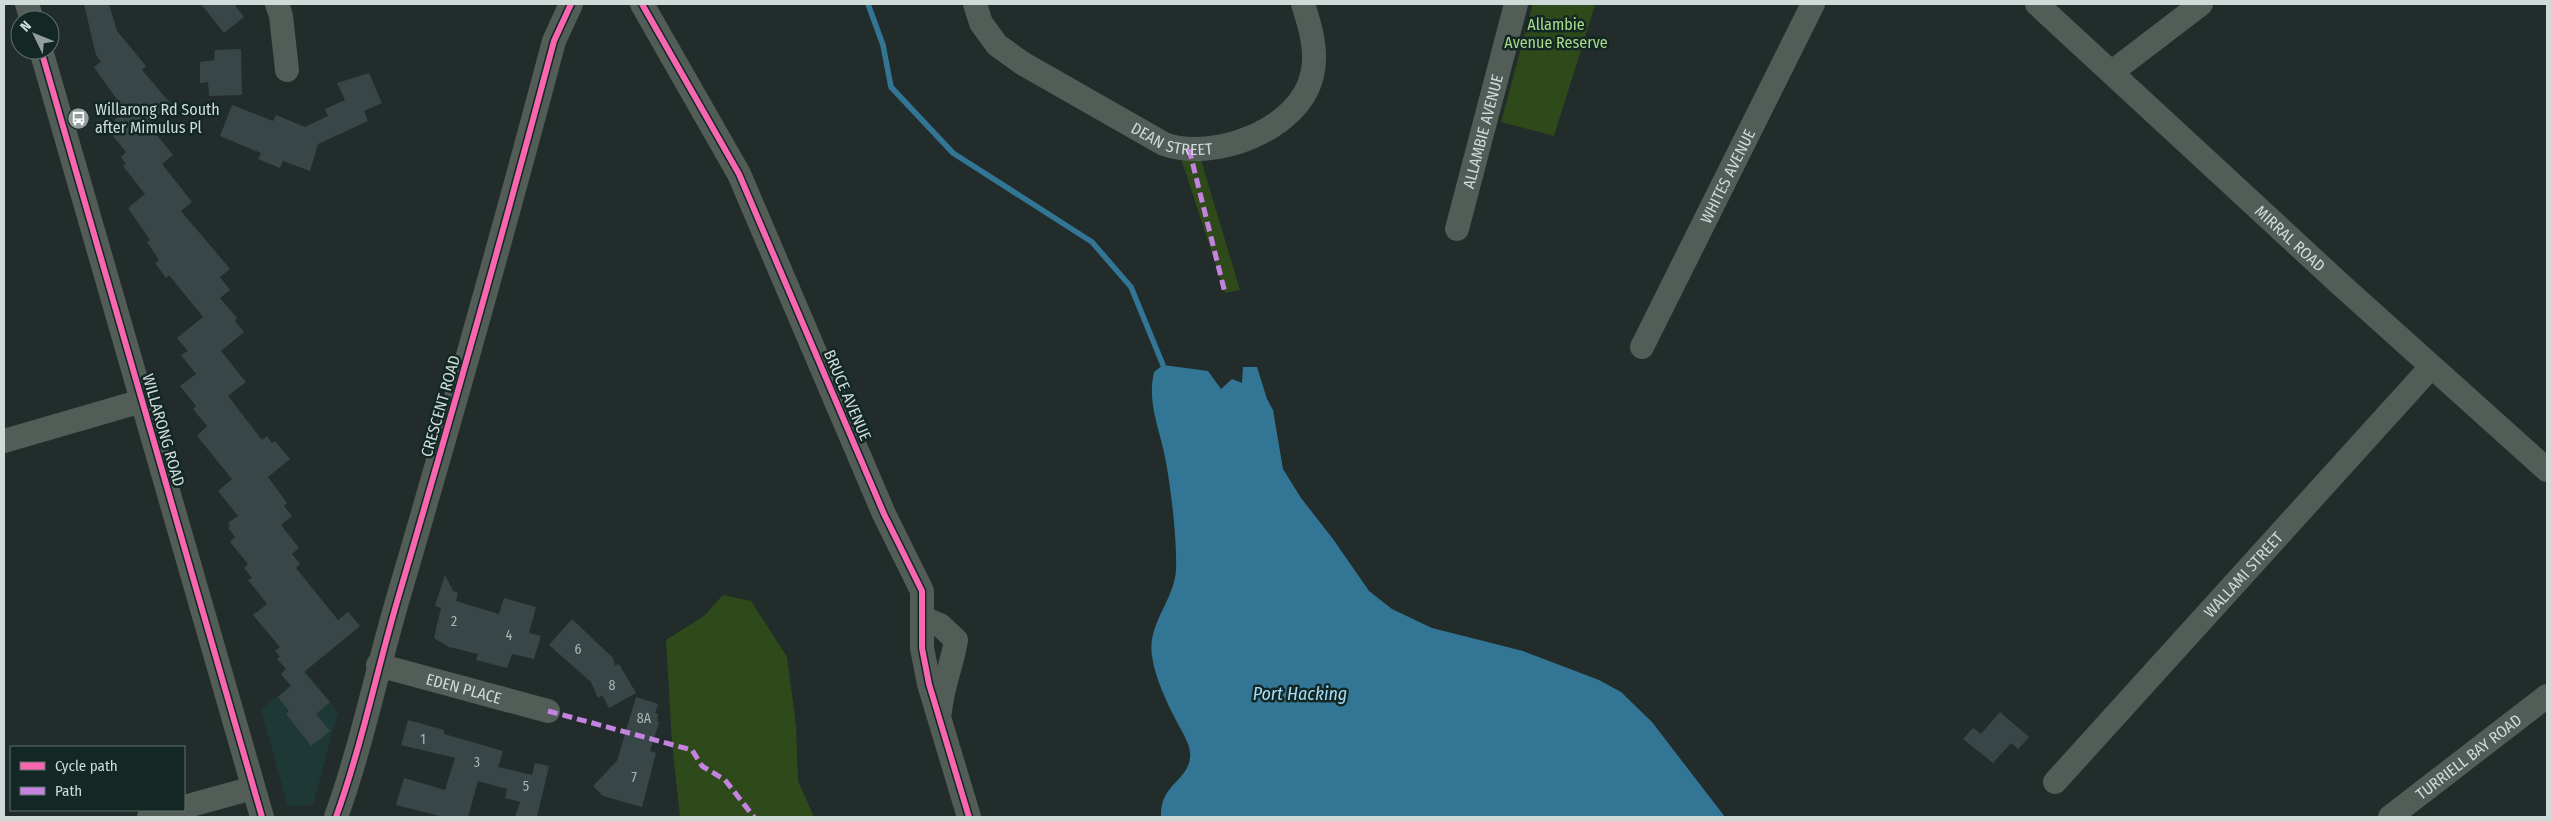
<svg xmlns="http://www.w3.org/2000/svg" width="2551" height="821" viewBox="0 0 2551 821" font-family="'Fira Sans Condensed',sans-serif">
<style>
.built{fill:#1e3935}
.green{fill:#2e4a1b}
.water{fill:#337594}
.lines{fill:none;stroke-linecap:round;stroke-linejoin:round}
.stream{stroke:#337594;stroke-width:5.5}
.building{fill:#394647}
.minor{stroke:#525d57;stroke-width:24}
.quiet{stroke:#c483df;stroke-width:5;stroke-dasharray:10 5;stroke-linecap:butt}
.cycleway-casing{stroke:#132824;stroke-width:9}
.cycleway{stroke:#f766af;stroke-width:6}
.labels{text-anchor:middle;stroke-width:5;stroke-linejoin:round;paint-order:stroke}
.number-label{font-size:14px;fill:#aab6b4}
.park-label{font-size:16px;fill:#a9da8a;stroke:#132824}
.poi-label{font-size:16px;fill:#cfdbd9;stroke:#132824;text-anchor:start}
.street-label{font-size:16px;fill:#cfdbd9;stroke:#132824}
.water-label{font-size:18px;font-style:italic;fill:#a6defc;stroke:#132824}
</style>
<rect width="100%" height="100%" fill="#222d2b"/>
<!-- built -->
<path class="built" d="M306,672L338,712L313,805L288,806L261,710Z"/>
<!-- green -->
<g class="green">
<path d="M1533,4L1595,5L1554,136L1501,122Z"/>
<path d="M1178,149L1198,150L1240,290L1225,293Z"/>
<path d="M723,595L751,601L787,657L796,726L798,781L814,817H680L672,742L666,640L704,616Z"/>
</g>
<!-- water -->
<path class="water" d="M1163,365L1208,371L1221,389L1232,379L1242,383L1243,367H1257L1267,399L1273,410L1283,469L1301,498L1333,539L1369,591L1392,609L1432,628L1523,651L1599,680L1621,692L1652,722L1725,817H1161C1160,784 1187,782 1190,758C1192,745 1181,731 1176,720C1166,701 1155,677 1152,656C1147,624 1174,601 1176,570C1177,539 1171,488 1165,457C1159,427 1147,403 1154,372Z"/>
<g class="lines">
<!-- stream -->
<path class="stream" d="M868,4L883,45L891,87L953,153L1092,242L1131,287L1163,365"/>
</g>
<!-- building -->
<g class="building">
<path d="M84,4H109L117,31L146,66L142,70L171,104L148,124L173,155L162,164L192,202L181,211L230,269L220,277L230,290L220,298L237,318L235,321L244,332L221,351L246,382L228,396L262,440L267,436L272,443L275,441L290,459L268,477L287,503L284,506L292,516L281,525L299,548L292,554L300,564L296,568L338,620L348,612L360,626L304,672L330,702L316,714L330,731L311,746L286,714L289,711L278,697L291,686L281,674L286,669L277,659L280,657L275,651L280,647L253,615L267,604L248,580L252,578L244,568L248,564L230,542L235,537L228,528L230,526L228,523L238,516L218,491L232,479L197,436L207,426L193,409L196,406L180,386L196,374L181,355L188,351L177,338L203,317L169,275L166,278L155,263L159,260L147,242L150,240L128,208L145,194L123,166L126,164L121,157L126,152L113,136L118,131L114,127L117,124L114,120L125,111L94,67L101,62L96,55Z"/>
<path d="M201,4H234L244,17L224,33Z"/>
<path d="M241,49L242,95L209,96L208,82L200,83V62L214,60L215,50Z"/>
<path d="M369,73L382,103L364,111L368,121L318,144L310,171L283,161L280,168L258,159L261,153L220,136L232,105L273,121L276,115L305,127L328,116L325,109L345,100L337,83Z"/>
<path d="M445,575L453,591L458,593L456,601L499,614L504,598L536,607L529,633L541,636L534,659L512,654L507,668L476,660L478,654L449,647L434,638L441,608L435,606Z"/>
<path d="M572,619L613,658L615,666L619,664L636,693L609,708L602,695L598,698L591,682L549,645Z"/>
<path d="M636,697L658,704L655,713L658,714L657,721L659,722L650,751L656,753L642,807L603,796L593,786L617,761Z"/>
<path d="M2000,712L2029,737L2018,749L2011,743L1993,763L1963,739L1973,728L1981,734Z"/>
<path d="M408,720L444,730V734L503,751L498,767L532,775L535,763L549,766L537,817H515L520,802L505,798L507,789L478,781L468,817H444L396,805L404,778L445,790L455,758L401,745Z"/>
</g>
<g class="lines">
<!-- minor -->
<g class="minor">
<path d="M27,4L32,20"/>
<path d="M277,4L281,16L287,70"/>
<path d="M642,4L739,174L884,514L922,591V648L929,684L969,817"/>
<path id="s1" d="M975,4L981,23L997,45L1022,63L1164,144C1213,162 1300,130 1312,75C1318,51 1310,26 1303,4"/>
<path id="s2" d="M2037,4L2340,284L2547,470"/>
<path d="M41,50L262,817"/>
<path d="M2112,72L2201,4"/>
<path id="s3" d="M1457,229L1516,4"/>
<path id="s4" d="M1642,347L1813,4"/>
<path d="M4,441L142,401"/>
<path d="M923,618L940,625L956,640C952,665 942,687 940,712"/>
<path id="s5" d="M378,665L548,711"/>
<path id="s6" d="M2055,782L2431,367"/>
<path d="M184,807L253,788"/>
<path d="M149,817L175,810"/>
<path d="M336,817C362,745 377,669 399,595C453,411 505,226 554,41L571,4"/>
<path id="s7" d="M2390,817L2547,696"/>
</g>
<!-- quiet -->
<g class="quiet">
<path d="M1189,149L1225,293"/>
<path d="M548,711L692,750L702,766L725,780L754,817"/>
</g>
<defs>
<g id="cycleway">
<path d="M642,4L739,174L884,514L922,591V648L929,684L969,817"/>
<path d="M41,50L262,817"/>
<path d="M336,817C362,745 377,669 399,595C453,411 505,226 554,41L571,4"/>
</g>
</defs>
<!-- cycleway casing -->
<use href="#cycleway" class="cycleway-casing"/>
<!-- cycleway -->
<use href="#cycleway" class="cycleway"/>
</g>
<!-- icons -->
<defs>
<symbol id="bus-disc" viewBox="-11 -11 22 22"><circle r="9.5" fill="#929e9c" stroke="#132824"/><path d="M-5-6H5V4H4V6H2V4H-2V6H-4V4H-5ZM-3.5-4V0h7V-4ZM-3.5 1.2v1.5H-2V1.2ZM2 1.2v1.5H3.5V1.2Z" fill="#fff"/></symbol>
</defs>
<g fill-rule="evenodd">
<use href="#bus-disc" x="66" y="106" width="25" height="25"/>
</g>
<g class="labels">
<!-- number labels -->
<g class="number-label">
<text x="454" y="626">2</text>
<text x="509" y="640">4</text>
<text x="578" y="654">6</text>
<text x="612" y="690">8</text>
<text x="644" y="723">8A</text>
<text x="423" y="744">1</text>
<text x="477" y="767">3</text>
<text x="634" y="782">7</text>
<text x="526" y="791">5</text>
</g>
<!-- park labels -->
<g class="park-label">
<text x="1556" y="30">Allambie<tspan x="1556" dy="18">Avenue Reserve</tspan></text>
</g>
<!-- poi labels -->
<g class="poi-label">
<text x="95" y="115">Willarong Rd South<tspan x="95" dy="18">after Mimulus Pl</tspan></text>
</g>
<!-- street labels -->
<g class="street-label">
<text dy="6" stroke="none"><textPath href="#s3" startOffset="101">ALLAMBIE AVENUE</textPath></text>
<text dy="6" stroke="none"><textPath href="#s1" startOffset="248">DEAN STREET</textPath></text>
<text dy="6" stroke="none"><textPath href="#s4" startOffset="191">WHITES AVENUE</textPath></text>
<text dy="6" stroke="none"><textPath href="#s2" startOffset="345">MIRRAL ROAD</textPath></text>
<text transform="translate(848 395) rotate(67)" y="6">BRUCE AVENUE</text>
<text transform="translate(440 406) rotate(-74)" y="6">CRESCENT ROAD</text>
<text transform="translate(164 430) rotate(74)" y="6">WILLARONG ROAD</text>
<text dy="6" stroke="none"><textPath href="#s6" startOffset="280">WALLAMI STREET</textPath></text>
<text dy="6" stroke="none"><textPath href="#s5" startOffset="89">EDEN PLACE</textPath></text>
<text dy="6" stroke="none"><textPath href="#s7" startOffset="99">TURRIELL BAY ROAD</textPath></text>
</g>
<!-- water labels -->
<g class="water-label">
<text x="1300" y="700">Port Hacking</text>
</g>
</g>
<!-- border -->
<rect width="2551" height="821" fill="none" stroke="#cfdbd9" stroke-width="10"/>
<!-- legend -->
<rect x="10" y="746" width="175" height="65" fill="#132824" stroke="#5e706c"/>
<rect x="20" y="762" width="25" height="8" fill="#f766af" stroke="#5e706c"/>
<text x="55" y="771" font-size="15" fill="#cfdbd9">Cycle path</text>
<rect x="20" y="787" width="25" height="8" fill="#c483df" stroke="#5e706c"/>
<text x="55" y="796" font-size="15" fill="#cfdbd9">Path</text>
<!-- north arrow -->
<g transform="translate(35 35) rotate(313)"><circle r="24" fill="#132824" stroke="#5e706c"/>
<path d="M0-4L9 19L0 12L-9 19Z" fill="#929e9c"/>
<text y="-8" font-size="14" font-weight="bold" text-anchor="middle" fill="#cfdbd9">N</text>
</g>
</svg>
